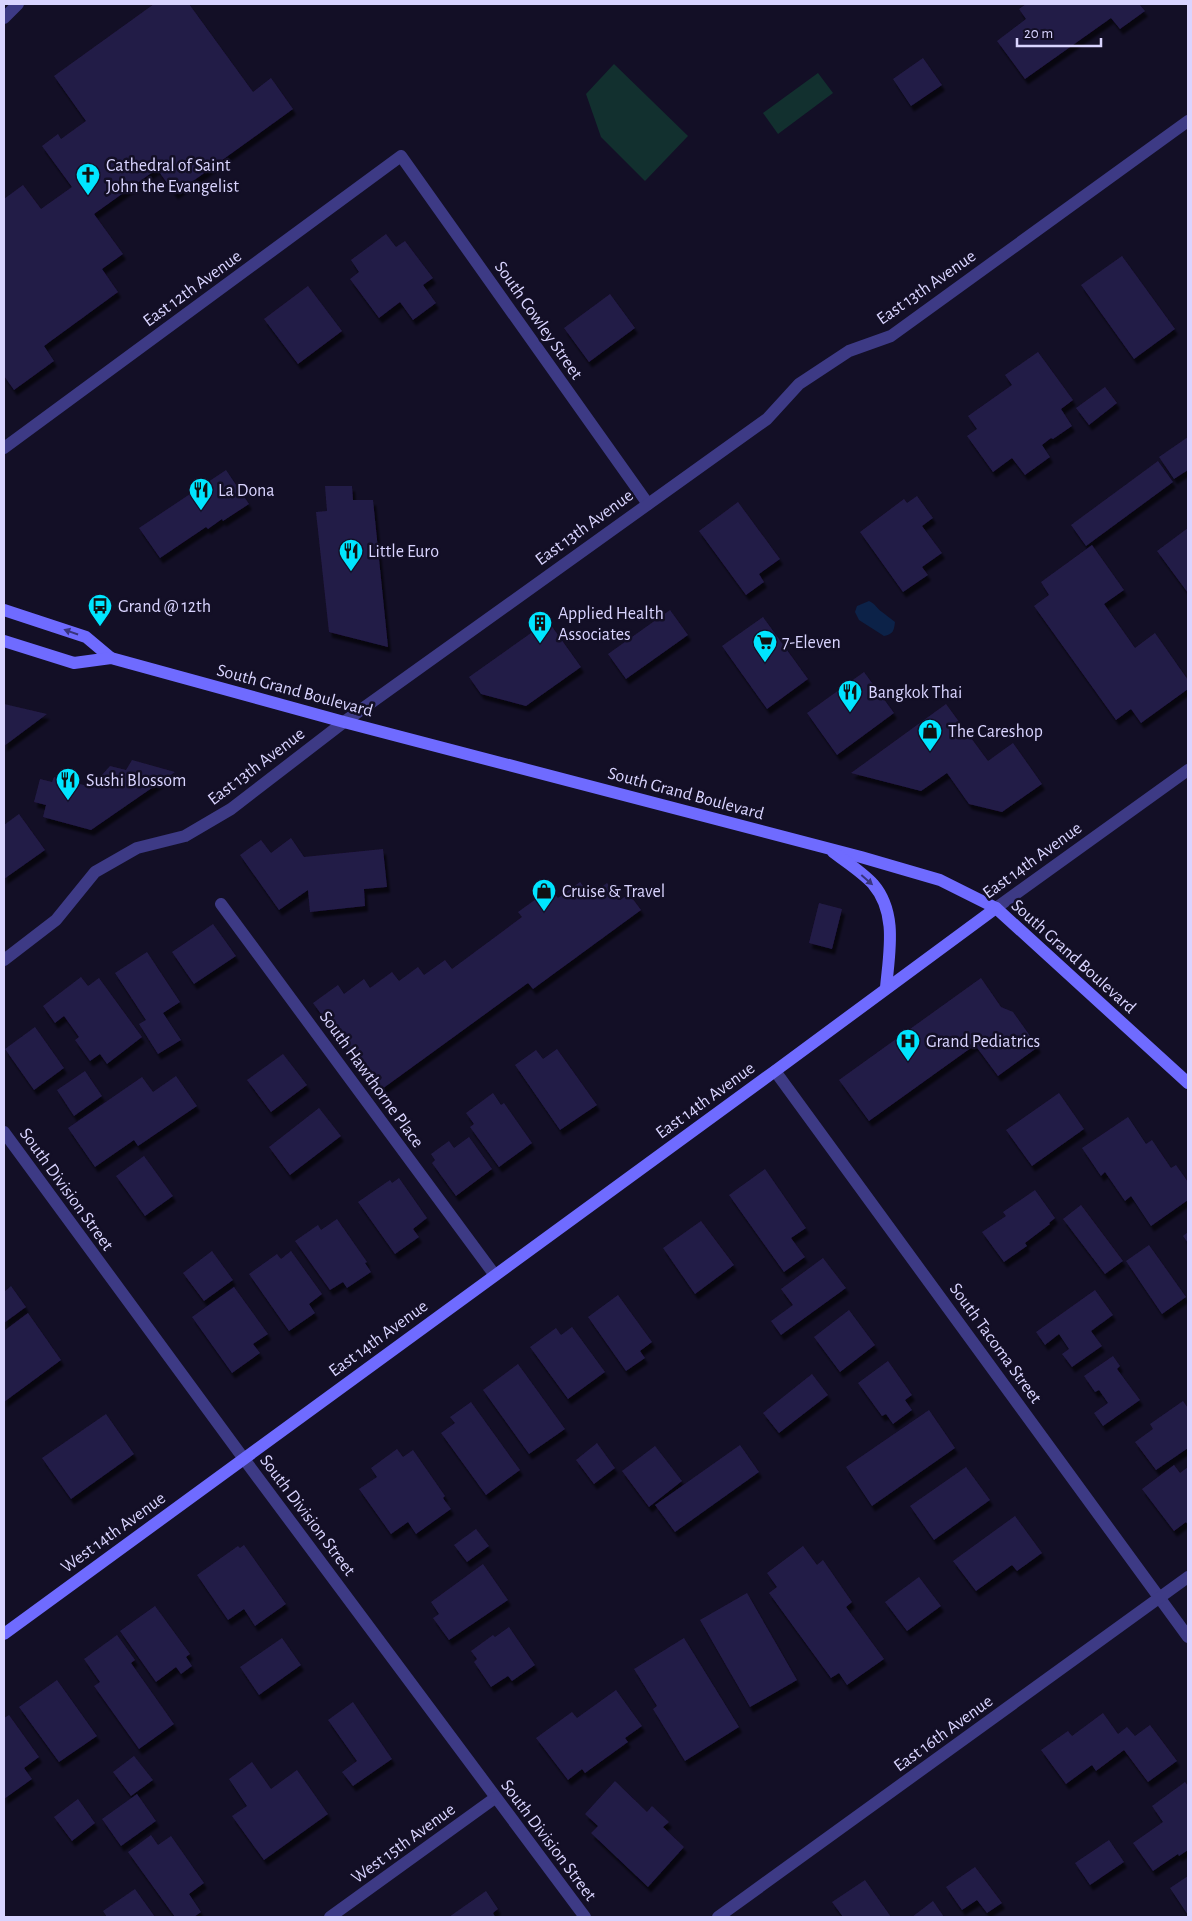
<svg xmlns="http://www.w3.org/2000/svg" width="1192" height="1921" viewBox="0 0 1192 1921" font-family="'Alegreya Sans',sans-serif">
<style>
.green{fill:#12302f}
.water{fill:#0c2248}
.building{fill:#241b47;filter:url(#shadow)}
.lines{fill:none;stroke-linecap:round;stroke-linejoin:round}
.street{stroke:#3d3a85;stroke-width:12}
.secondary{stroke:#6f6bff;stroke-width:12}
.oneway{fill:#38347d}
.labels{text-anchor:middle;stroke-width:5;stroke-linejoin:round;paint-order:stroke}
.poi-label{font-size:18px;fill:#d9d4ff;stroke:#130f26;text-anchor:start}
.street-label{font-size:18px;fill:#d9d4ff;stroke:#130f26}
</style>
<defs>
<filter id="shadow"><feDropShadow dx="3" dy="5.5" stdDeviation="1" flood-color="#0009"/></filter>
</defs>
<rect width="100%" height="100%" fill="#130f26"/>
<!-- green -->
<g class="green">
<path d="M614,64L688,136L645,181L601,137L586,94Z"/>
<path d="M818,73L833,93L778,134L763,113Z"/>
</g>
<!-- water -->
<path class="water" d="M869,601C876,604 876,608 882,612C886,615 890,618 895,622C894,631 893,634 884,636L859,620L855,612L857,606Z"/>
<!-- building -->
<g class="building">
<path d="M154,4H189L253,92L271,78L293,109L175,194L157,169L94,214L123,254L102,269L118,292L44,346L54,361L14,390L4,376V199L23,185L41,209L72,187L42,146L58,134L61,139L86,121L54,76Z"/>
<path d="M1026,4H1139L1145,11L1120,29L1111,18L1025,79L997,41L1026,19L1019,9Z"/>
<path d="M923,58L942,85L911,106L893,79Z"/>
<path d="M386,234L396,247L405,241L433,278L423,285L436,303L413,320L400,302L379,318L350,279L359,272L351,260Z"/>
<path d="M1122,256L1175,329L1134,359L1081,285Z"/>
<path d="M308,286L342,331L298,364L264,319Z"/>
<path d="M610,294L635,328L589,362L564,328Z"/>
<path d="M1038,352L1073,400L1061,409L1072,426L1053,439L1051,438L1042,445L1050,457L1025,475L1012,458L993,472L967,436L977,429L968,416L1012,385L1005,375Z"/>
<path d="M1105,387L1117,403L1089,425L1076,408Z"/>
<path d="M1188,437V470L1174,479L1159,457Z"/>
<path d="M1158,461L1173,482L1086,546L1071,525Z"/>
<path d="M226,470L249,504L223,521L222,519L208,529L206,527L160,558L139,528Z"/>
<path d="M325,486H352L353,500H373L388,647L329,632L316,512L327,511Z"/>
<path d="M917,496L933,518L922,526L942,553L922,567L928,575L903,592L860,532L904,499L907,503Z"/>
<path d="M738,502L780,559L759,574L764,582L746,595L699,531Z"/>
<path d="M1188,528V593L1157,551Z"/>
<path d="M1092,545L1124,590L1104,604L1135,648L1155,633L1188,680V689L1141,723L1131,709L1116,720L1034,606L1049,595L1041,582Z"/>
<path d="M670,610L688,635L626,679L608,654Z"/>
<path d="M763,617L808,679L767,709L722,646Z"/>
<path d="M548,621L581,667L526,706L481,694L469,677Z"/>
<path d="M864,672L894,713L837,755L807,713Z"/>
<path d="M4,704L47,714L4,746Z"/>
<path d="M946,704L988,761L1013,743L1042,784L1002,812L969,804L947,773L921,791L851,773Z"/>
<path d="M132,760L175,772L91,830L43,817L46,805L34,802L40,779L52,782L54,777L91,787L110,766L126,770Z"/>
<path d="M19,814L45,850L4,879V825Z"/>
<path d="M291,838L304,857L383,849L387,887L364,889L365,906L310,912L308,890L279,910L240,855L261,840L271,853Z"/>
<path d="M580,882L590,895L607,883L620,900L629,894L641,910L533,989L528,983L378,1092L313,1003L338,985L344,994L364,979L370,988L392,972L399,981L418,967L424,975L445,960L452,969L522,917L518,912L550,889L558,898Z"/>
<path d="M819,903L842,909L832,949L809,943Z"/>
<path d="M213,924L236,956L194,984L172,952Z"/>
<path d="M147,952L180,1002L163,1013L181,1040L158,1054L139,1024L146,1020L115,973Z"/>
<path d="M81,977L88,986L99,978L142,1037L107,1064L100,1054L90,1061L75,1040L79,1037L64,1016L55,1023L43,1006Z"/>
<path d="M981,978L1001,1007L1013,1012L1038,1047L998,1076L975,1045L869,1121L839,1080Z"/>
<path d="M35,1027L64,1068L34,1090L5,1049Z"/>
<path d="M557,1049L597,1105L560,1130L515,1065L536,1050L543,1059Z"/>
<path d="M283,1054L307,1085L271,1112L247,1080Z"/>
<path d="M85,1071L102,1096L74,1116L57,1090Z"/>
<path d="M176,1076L197,1106L138,1146L134,1140L95,1167L68,1128L142,1077L153,1092Z"/>
<path d="M493,1093L501,1105L504,1103L532,1143L499,1167L470,1127L474,1124L466,1113Z"/>
<path d="M1059,1093L1084,1129L1032,1166L1006,1130Z"/>
<path d="M319,1108L341,1136L290,1175L269,1147Z"/>
<path d="M1128,1117L1146,1144L1152,1140L1171,1168L1176,1165L1188,1182V1200L1151,1226L1131,1196L1125,1201L1105,1172L1101,1176L1082,1148Z"/>
<path d="M469,1137L492,1169L456,1196L432,1163L435,1160L431,1154L449,1141L454,1148Z"/>
<path d="M144,1156L173,1196L145,1216L116,1176Z"/>
<path d="M765,1169L806,1228L791,1238L805,1257L784,1272L729,1195Z"/>
<path d="M399,1178L427,1218L413,1229L419,1237L395,1254L358,1202L390,1180L392,1183Z"/>
<path d="M1035,1190L1055,1218L1049,1223L1050,1224L1025,1243L1027,1246L1004,1262L982,1232L1006,1216L1003,1212Z"/>
<path d="M1081,1205L1123,1261L1105,1274L1063,1219Z"/>
<path d="M337,1219L367,1262L365,1263L371,1272L347,1288L343,1282L330,1290L295,1241L318,1225L321,1230Z"/>
<path d="M701,1221L734,1265L695,1294L663,1248Z"/>
<path d="M1188,1232V1243L1183,1236Z"/>
<path d="M1149,1245L1186,1297L1162,1314L1126,1261Z"/>
<path d="M212,1251L233,1280L204,1301L183,1273Z"/>
<path d="M291,1251L322,1294L309,1304L315,1313L289,1331L249,1274L277,1254L281,1259Z"/>
<path d="M823,1258L846,1288L781,1335L771,1321L793,1305L781,1289Z"/>
<path d="M11,1286L26,1307L4,1323V1292Z"/>
<path d="M234,1287L268,1334L253,1344L260,1353L232,1373L192,1317Z"/>
<path d="M1095,1290L1113,1315L1091,1331L1102,1346L1072,1367L1062,1354L1069,1349L1059,1334L1045,1345L1036,1332Z"/>
<path d="M618,1295L652,1342L640,1351L645,1358L626,1371L588,1317Z"/>
<path d="M849,1310L875,1345L840,1372L814,1337Z"/>
<path d="M28,1313L61,1360L4,1402V1331Z"/>
<path d="M572,1327L605,1372L568,1399L530,1347L556,1328L561,1335Z"/>
<path d="M1113,1356L1120,1366L1117,1369L1140,1400L1103,1426L1094,1413L1108,1403L1099,1390L1095,1392L1084,1376Z"/>
<path d="M888,1361L912,1395L905,1400L912,1410L893,1424L886,1414L882,1416L858,1383Z"/>
<path d="M518,1364L565,1429L529,1454L483,1390Z"/>
<path d="M812,1374L828,1395L779,1433L763,1413Z"/>
<path d="M1183,1401L1188,1408V1448L1156,1470L1135,1442L1153,1429L1150,1424Z"/>
<path d="M471,1402L520,1470L486,1495L441,1433L455,1423L450,1417Z"/>
<path d="M929,1410L955,1448L872,1506L846,1467Z"/>
<path d="M106,1414L134,1454L71,1499L42,1458Z"/>
<path d="M597,1443L615,1468L594,1484L576,1460Z"/>
<path d="M740,1445L759,1472L675,1532L655,1505Z"/>
<path d="M655,1446L682,1481L649,1507L622,1471Z"/>
<path d="M397,1449L403,1457L413,1450L445,1496L443,1498L451,1509L416,1534L408,1522L391,1534L359,1489L377,1477L371,1468Z"/>
<path d="M1174,1465L1180,1473L1188,1467V1525L1186,1522L1174,1531L1142,1489Z"/>
<path d="M966,1467L990,1500L934,1540L910,1506Z"/>
<path d="M1015,1516L1042,1553L1017,1571L1012,1565L976,1591L953,1561Z"/>
<path d="M476,1529L489,1546L467,1562L454,1545Z"/>
<path d="M244,1545L286,1604L255,1626L244,1609L228,1620L197,1575L238,1546L240,1548Z"/>
<path d="M803,1546L817,1565L823,1560L852,1602L846,1607L884,1659L847,1685L839,1673L831,1678L769,1593L777,1587L767,1573Z"/>
<path d="M483,1564L508,1600L449,1640L433,1618L439,1614L431,1602Z"/>
<path d="M919,1577L941,1606L907,1631L885,1602Z"/>
<path d="M747,1593L797,1680L750,1707L700,1620Z"/>
<path d="M155,1606L190,1654L186,1657L192,1666L181,1674L176,1667L156,1682L120,1631Z"/>
<path d="M509,1627L535,1665L512,1681L508,1676L491,1687L474,1662L477,1659L471,1651L493,1635L495,1637Z"/>
<path d="M117,1635L135,1660L131,1663L174,1724L139,1749L94,1686L100,1682L84,1659Z"/>
<path d="M282,1638L301,1665L259,1695L240,1667Z"/>
<path d="M684,1638L739,1727L685,1761L653,1709L657,1706L634,1669Z"/>
<path d="M57,1680L97,1736L59,1762L19,1707Z"/>
<path d="M616,1690L642,1726L625,1738L628,1742L585,1773L582,1769L568,1780L536,1738L572,1712L577,1718Z"/>
<path d="M353,1702L392,1759L353,1786L342,1772L357,1761L328,1720Z"/>
<path d="M1103,1713L1118,1734L1127,1727L1135,1736L1150,1725L1177,1761L1148,1782L1124,1750L1096,1771L1092,1765L1066,1784L1041,1750L1068,1731L1072,1736Z"/>
<path d="M9,1715L39,1757L24,1768L32,1779L4,1799V1718Z"/>
<path d="M134,1756L153,1780L131,1796L113,1772Z"/>
<path d="M252,1762L271,1789L297,1770L328,1814L264,1860L232,1816L247,1806L229,1779Z"/>
<path d="M615,1781L647,1812L652,1806L669,1822L663,1827L684,1847L648,1887L591,1833L598,1826L585,1814Z"/>
<path d="M1185,1782L1188,1786V1850L1179,1856L1178,1854L1153,1871L1133,1843L1163,1822L1152,1806Z"/>
<path d="M137,1794L156,1821L121,1846L102,1819Z"/>
<path d="M78,1799L95,1823L72,1841L54,1817Z"/>
<path d="M151,1835L158,1845L171,1836L204,1883L189,1894L201,1912L194,1917H175L128,1852Z"/>
<path d="M1109,1840L1124,1862L1090,1885L1075,1863Z"/>
<path d="M975,1867L1002,1903L987,1913L977,1900L962,1910L946,1887Z"/>
<path d="M1188,1876V1915L1170,1888Z"/>
<path d="M865,1880L891,1917H843L832,1902Z"/>
<path d="M135,1889L155,1917H107L103,1911Z"/>
<path d="M486,1891L498,1909L493,1913L495,1917H449Z"/>
<path d="M933,1901L944,1917H912Z"/>
</g>
<g class="lines">
<!-- street -->
<g class="street">
<path d="M4,18L18,4"/>
<path d="M4,448L401,156L648,504"/>
<path d="M221,904L494,1274"/>
<path d="M996,908L1188,770"/>
<path d="M4,960L56,920L95,872L137,848L185,836L231,809L344,722L767,419L799,384L849,351L891,336L1188,121"/>
<path d="M775,1071L1188,1637"/>
<path d="M4,1132L244,1459L585,1917"/>
<path d="M330,1917L495,1798"/>
<path d="M718,1917L1188,1577"/>
</g>
<!-- secondary -->
<g class="secondary">
<path d="M4,610L86,637L111,658"/>
<path d="M4,641L74,663L111,658L344,722L861,857L940,880L996,908L1188,1083"/>
<path d="M833,852C846,862 862,872 873,884C898,913 889,953 886,988"/>
<path d="M4,1634L775,1071L996,908"/>
</g>
</g>
<!-- one-way arrows -->
<defs><path id="oneway-solid" d="M-6-.8H1V-3.2L6.5 0L1 3.2V.8H-6Z" transform="scale(1.25)"/></defs>
<g class="oneway">
<use href="#oneway-solid" transform="translate(71 632) rotate(-161)"/>
<use href="#oneway-solid" transform="translate(867 880) rotate(41)"/>
</g>
<!-- icons -->
<defs>
<symbol id="church-pin" viewBox="-11 -11 22 30"><path d="M0 17L-7.5 6A9.5 9.5 0 1 1 7.5 6Z" fill="#00e5ff" stroke="#130f26"/><path d="M-1.2-6h2.4v3.5h3.3v2.4h-3.3V6h-2.4V-.1h-3.3v-2.4h3.3Z" fill="#111"/></symbol>
<symbol id="restaurant-pin" viewBox="-11 -11 22 30"><path d="M0 17L-7.5 6A9.5 9.5 0 1 1 7.5 6Z" fill="#00e5ff" stroke="#130f26"/><path d="M-5-6h1v4h1v-4h1v4h1v-4h1v5L-1.5 .5V6h-2V.5L-5-1ZM5-6V6H3V1.5H1.5Q1.5-4 5-6Z" fill="#111"/></symbol>
<symbol id="bus-pin" viewBox="-11 -11 22 30"><path d="M0 17L-7.5 6A9.5 9.5 0 1 1 7.5 6Z" fill="#00e5ff" stroke="#130f26"/><path d="M-5-6H5V4H4V6H2V4H-2V6H-4V4H-5ZM-3.5-4V0h7V-4ZM-3.5 1.2v1.5H-2V1.2ZM2 1.2v1.5H3.5V1.2Z" fill="#111"/></symbol>
<symbol id="building-pin" viewBox="-11 -11 22 30"><path d="M0 17L-7.5 6A9.5 9.5 0 1 1 7.5 6Z" fill="#00e5ff" stroke="#130f26"/><path d="M-4-6H4V6H1V3H-1V6H-4ZM-2.5-4.3h1.7v1.8h-1.7ZM.8-4.3h1.7v1.8H.8ZM-2.5-1h1.7V.8h-1.7ZM.8-1h1.7V.8H.8Z" fill="#111"/></symbol>
<symbol id="supermarket-pin" viewBox="-11 -11 22 30"><path d="M0 17L-7.5 6A9.5 9.5 0 1 1 7.5 6Z" fill="#00e5ff" stroke="#130f26"/><path d="M-6-5.5h2.5l.6 2H6L4.5 2H-2.5L-4.4-4H-6ZM-1.5 3.2a1.3 1.3 0 1 0 .1 0ZM3 3.2a1.3 1.3 0 1 0 .1 0Z" fill="#111"/></symbol>
<symbol id="shop-pin" viewBox="-11 -11 22 30"><path d="M0 17L-7.5 6A9.5 9.5 0 1 1 7.5 6Z" fill="#00e5ff" stroke="#130f26"/><path d="M-5-2.5h2.3a2.7 3.5 0 0 1 5.4 0H5L5.5 6h-11ZM-1.5-2.5h3a1.5 2.3 0 0 0-3 0Z" fill="#111"/></symbol>
<symbol id="hospital-pin" viewBox="-11 -11 22 30"><path d="M0 17L-7.5 6A9.5 9.5 0 1 1 7.5 6Z" fill="#00e5ff" stroke="#130f26"/><path d="M-5-5h3v3.5h4V-5h3V5h-3V1.5h-4V5h-3Z" fill="#111"/></symbol>
</defs>
<g fill-rule="evenodd">
<use href="#church-pin" x="74" y="161" width="28" height="38"/>
<use href="#restaurant-pin" x="187" y="476" width="28" height="38"/>
<use href="#restaurant-pin" x="337" y="537" width="28" height="38"/>
<use href="#bus-pin" x="86" y="592" width="28" height="38"/>
<use href="#building-pin" x="526" y="609" width="28" height="38"/>
<use href="#supermarket-pin" x="751" y="628" width="28" height="38"/>
<use href="#restaurant-pin" x="836" y="678" width="28" height="38"/>
<use href="#shop-pin" x="916" y="717" width="28" height="38"/>
<use href="#restaurant-pin" x="54" y="766" width="28" height="38"/>
<use href="#shop-pin" x="530" y="877" width="28" height="38"/>
<use href="#hospital-pin" x="894" y="1027" width="28" height="38"/>
</g>
<g class="labels">
<!-- poi labels -->
<g class="poi-label">
<text x="106" y="171">Cathedral of Saint<tspan x="106" dy="21">John the Evangelist</tspan></text>
<text x="218" y="496">La Dona</text>
<text x="368" y="557">Little Euro</text>
<text x="118" y="612">Grand @ 12th</text>
<text x="558" y="619">Applied Health<tspan x="558" dy="21">Associates</tspan></text>
<text x="782" y="648">7-Eleven</text>
<text x="868" y="698">Bangkok Thai</text>
<text x="948" y="737">The Careshop</text>
<text x="86" y="786">Sushi Blossom</text>
<text x="562" y="897">Cruise &amp; Travel</text>
<text x="926" y="1047">Grand Pediatrics</text>
</g>
<!-- street labels -->
<g class="street-label">
<text transform="translate(926 287) rotate(-35)" y="6">East 13th Avenue</text>
<text transform="translate(192 288) rotate(-36)" y="6">East 12th Avenue</text>
<text transform="translate(539 320) rotate(55)" y="6">South Cowley Street</text>
<text transform="translate(584 527) rotate(-36)" y="6">East 13th Avenue</text>
<text transform="translate(295 690) rotate(15)" y="6">South Grand Boulevard</text>
<text transform="translate(256 766) rotate(-37)" y="6">East 13th Avenue</text>
<text transform="translate(686 793) rotate(15)" y="6">South Grand Boulevard</text>
<text transform="translate(1032 860) rotate(-36)" y="6">East 14th Avenue</text>
<text transform="translate(1074 956) rotate(42)" y="6">South Grand Boulevard</text>
<text transform="translate(372 1079) rotate(54)" y="6">South Hawthorne Place</text>
<text transform="translate(705 1100) rotate(-36)" y="6">East 14th Avenue</text>
<text transform="translate(67 1189) rotate(54)" y="6">South Division Street</text>
<text transform="translate(378 1338) rotate(-36)" y="6">East 14th Avenue</text>
<text transform="translate(996 1343) rotate(54)" y="6">South Tacoma Street</text>
<text transform="translate(308 1515) rotate(53)" y="6">South Division Street</text>
<text transform="translate(113 1532) rotate(-36)" y="6">West 14th Avenue</text>
<text transform="translate(943 1733) rotate(-36)" y="6">East 16th Avenue</text>
<text transform="translate(549 1840) rotate(53)" y="6">South Division Street</text>
<text transform="translate(403 1843) rotate(-36)" y="6">West 15th Avenue</text>
</g>
</g>
<!-- border -->
<rect width="1192" height="1921" fill="none" stroke="#d9d4ff" stroke-width="10"/>
<!-- scale -->
<path d="M1017 38v8h84v-8" fill="none" stroke="#d9d4ff" stroke-width="2.5"/>
<text x="1024" y="38" font-size="15" fill="#d9d4ff" stroke="#130f26" stroke-width="4" paint-order="stroke">20 m</text>
</svg>
